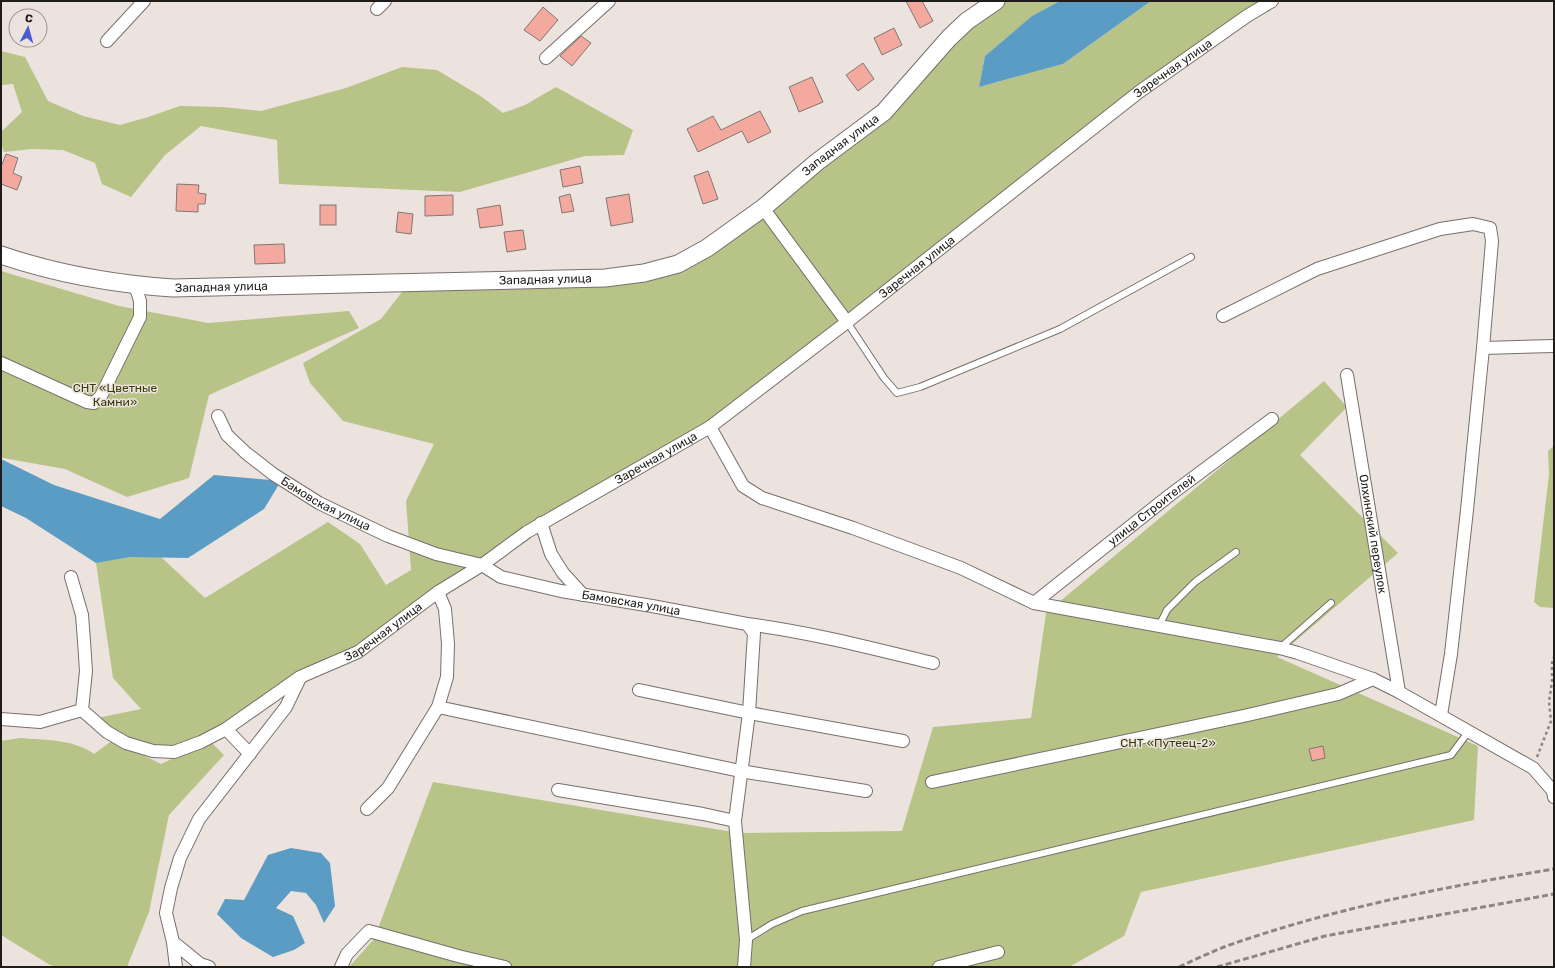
<svg xmlns="http://www.w3.org/2000/svg" width="1555" height="968" viewBox="0 0 1555 968" font-family="Rubik,sans-serif">
<style>
.green{fill:#b7c387}
.water{fill:#5b9cc4}
.building{fill:#f3a99e;stroke:#807675}
.lines{fill:none;stroke-linecap:round;stroke-linejoin:round}
.service-casing{stroke:#776f6b;stroke-width:8}
.minor-casing{stroke:#776f6b;stroke-width:14}
.secondary-casing{stroke:#776f6b;stroke-width:19}
.path{stroke:#8d8582;stroke-width:2.5;stroke-dasharray:3 3;stroke-linecap:butt}
.service{stroke:#fff;stroke-width:6}
.minor{stroke:#fff;stroke-width:12}
.secondary{stroke:#fff;stroke-width:17}
.rail{stroke:#8d8682;stroke-width:3;stroke-dasharray:6 3;stroke-linecap:butt}
.labels{text-anchor:middle;stroke-width:3;stroke-linejoin:round;paint-order:stroke}
.street-label{font-size:12px;fill:#201c1a;stroke:#ede3de}
.park-label{font-size:12px;fill:#343c08;stroke:#ede3de}
</style>
<rect width="100%" height="100%" fill="#ede3de"/>
<!-- green -->
<g class="green">
<path d="M996,1H1060L1032,16L985,56L979,87L1063,64L1151,1H1272L1247,16L710,427L541,523L358,652L300,677L201,742L153,751L92,719L141,709L113,678L96,563L131,557H161L205,598L328,522L360,544L386,585L411,570L406,501L434,444L343,421L310,383L303,363L381,319L409,283L605,278L678,264L817,162Z"/>
<path d="M1,51L25,57L48,101L83,116L120,125L148,117L180,106L223,107L261,111L346,88L402,67L437,70L482,97L503,113L525,105L556,87L633,130L624,155L585,156L460,192L279,184L277,140L201,126L165,155L131,197L102,184L95,163L63,150L32,149L4,152L1,143V132L22,112L13,84L1,85Z"/>
<path d="M1,271L119,306L208,323L349,311L359,328L209,395L189,478L127,497L65,469L3,458L1,456Z"/>
<path d="M1324,381L1347,407L1300,455L1398,553L1277,657L1478,746L1474,820L1141,892L1124,936L1069,967H349L374,939L433,782L739,833L902,831L933,727L1031,718L1046,613Z"/>
<path d="M1554,446V608L1540,607L1534,602L1549,474L1548,451Z"/>
<path d="M20,738C45,740 73,739 94,754L113,740L161,764L210,741L224,755L169,815L149,912L127,967H58L50,965L1,935V741Z"/>
</g>
<!-- water -->
<g class="water">
<path d="M1060,1H1151L1063,64L979,87L985,56L1032,16Z"/>
<path d="M1,459L54,485L160,519L214,475L281,481L264,509L188,558L131,557L96,563L26,518L1,506Z"/>
<path d="M291,848L321,853L330,863L335,906L324,923L316,905L306,893L291,891L276,908L293,916L305,943L294,950L273,957L241,938L217,914L225,899L244,900L268,855Z"/>
</g>
<!-- building -->
<g class="building">
<path d="M906,1H922L933,21L920,28Z"/>
<path d="M543,7L558,20L540,41L524,30Z"/>
<path d="M894,28L902,45L882,55L874,38Z"/>
<path d="M581,36L591,43L572,66L560,56Z"/>
<path d="M863,63L874,79L858,91L846,75Z"/>
<path d="M812,77L823,102L799,112L789,87Z"/>
<path d="M760,111L771,132L748,143L742,131L698,152L687,129L713,116L721,130Z"/>
<path d="M6,154L18,158L13,173L22,177L17,190L1,184V167Z"/>
<path d="M580,166L583,183L563,187L560,170Z"/>
<path d="M708,171L718,199L703,204L694,176Z"/>
<path d="M177,184L199,185L198,193L206,194L205,204H198V212L176,211Z"/>
<path d="M570,194L574,211L562,213L559,197Z"/>
<path d="M629,194L633,222L611,226L606,198Z"/>
<path d="M453,195V215L425,216V196Z"/>
<rect x="320" y="205" width="16" height="20"/>
<path d="M500,205L503,225L480,228L477,209Z"/>
<path d="M398,212L413,214L411,234L396,232Z"/>
<path d="M523,230L526,249L507,252L504,232Z"/>
<path d="M284,244L285,263L255,264L254,245Z"/>
<path d="M1323,746L1325,758L1312,761L1309,749Z"/>
</g>
<g class="lines">
<defs>
<g id="service">
<path d="M847,322L884,378L897,393L920,387L1060,329L1191,257"/>
<path d="M1159,626L1167,610L1195,582L1236,552"/>
<path d="M1280,648L1331,603"/>
<path d="M746,940L772,924L802,911L1451,755L1469,731"/>
</g>
<g id="minor">
<path d="M377,9L385,1"/>
<path d="M107,41L144,1"/>
<path d="M546,58L609,1"/>
<path d="M763,208L847,322"/>
<path d="M1223,316L1317,269L1440,229L1473,224L1490,228L1492,241L1483,348L1467,510L1451,654L1441,715"/>
<path d="M1483,348L1554,346"/>
<path d="M1,363L87,402L94,403L101,396L140,317V301L135,285"/>
<path id="s1" d="M1347,375L1399,692"/>
<path id="s2" d="M218,416L227,435L246,453L273,474L319,503L388,536L436,554L482,565L501,577L561,591L652,606L747,624L754,633L749,713L735,821L746,940L744,967"/>
<path d="M710,427L743,486L762,498L853,528L961,568L1034,603L1280,648L1298,653L1373,679L1399,692L1533,768L1553,791L1554,797"/>
<path d="M541,523L551,554L563,573L583,595"/>
<path id="s3" d="M71,577L82,615L84,641L86,671L82,710L107,732L126,743L153,751L174,752L201,742L226,729L300,677L358,652L438,592L482,565L527,532L710,427L847,322L1139,92L1247,16L1272,1"/>
<path id="s4" d="M1034,603L1170,495L1272,419"/>
<path d="M747,624C810,632 871,648 933,663"/>
<path d="M639,690L749,713L903,741"/>
<path d="M438,707L740,771L866,791"/>
<path d="M1,719L40,722L82,710"/>
<path d="M226,729L250,754"/>
<path d="M932,782L1248,715L1338,694L1373,679"/>
<path d="M558,790L703,814L735,821"/>
<path d="M367,809L388,788L438,707L447,677L448,644L445,609L438,592"/>
<path d="M173,942L176,967"/>
<path d="M209,967L200,964L173,942L166,913L171,888L180,858L199,819L286,707L300,678"/>
<path d="M341,967L347,954L369,931L458,956L505,967"/>
<path d="M939,967L998,952"/>
</g>
<g id="secondary">
<path id="s5" d="M1,255C57,274 114,284 173,288L605,278L644,273L678,264L707,248L763,208L817,162L884,112L949,38L967,21L996,1"/>
</g>
</defs>
<!-- service casing -->
<use href="#service" class="service-casing"/>
<!-- minor casing -->
<use href="#minor" class="minor-casing"/>
<!-- secondary casing -->
<use href="#secondary" class="secondary-casing"/>
<!-- path -->
<path class="path" d="M1537,757L1551,721L1549,702L1552,681V663L1554,657"/>
<!-- service -->
<use href="#service" class="service"/>
<!-- minor -->
<use href="#minor" class="minor"/>
<!-- secondary -->
<use href="#secondary" class="secondary"/>
<!-- rail -->
<g class="rail">
<path d="M1179,967C1194,960 1209,953 1224,947C1330,909 1443,887 1554,869"/>
<path d="M1217,967L1325,936L1554,894"/>
</g>
</g>
<g class="labels">
<!-- street labels -->
<g class="street-label">
<text dy="4" stroke="none"><textPath href="#s3" startOffset="1454">Заречная улица</textPath></text>
<text dy="4" stroke="none"><textPath href="#s5" startOffset="884">Западная улица</textPath></text>
<text dy="4" stroke="none"><textPath href="#s3" startOffset="1130">Заречная улица</textPath></text>
<text dy="4" stroke="none"><textPath href="#s5" startOffset="548">Западная улица</textPath></text>
<text dy="4" stroke="none"><textPath href="#s5" startOffset="224">Западная улица</textPath></text>
<text dy="4" stroke="none"><textPath href="#s3" startOffset="806">Заречная улица</textPath></text>
<text dy="4" stroke="none"><textPath href="#s2" startOffset="142">Бамовская улица</textPath></text>
<text dy="4" stroke="none"><textPath href="#s4" startOffset="150">улица Строителей</textPath></text>
<text dy="4" stroke="none"><textPath href="#s1" startOffset="161">Олхинский переулок</textPath></text>
<text dy="4" stroke="none"><textPath href="#s2" startOffset="466">Бамовская улица</textPath></text>
<text dy="4" stroke="none"><textPath href="#s3" startOffset="482">Заречная улица</textPath></text>
</g>
<!-- park labels -->
<g class="park-label">
<text x="115" y="392">СНТ «Цветные<tspan x="115" dy="14">Камни»</tspan></text>
<text x="1168" y="747">СНТ «Путеец-2»</text>
</g>
</g>
<!-- border -->
<rect width="1555" height="968" fill="none" stroke="#201c1a" stroke-width="4"/>
<!-- north arrow -->
<g transform="translate(28 28) rotate(6)"><circle r="19" fill="#ede3de" stroke="#9b9390"/>
<path d="M0-3L7 15L0 10L-7 15Z" fill="#4c5dd2"/>
<text y="-6" font-size="11" font-weight="bold" text-anchor="middle" fill="#201c1a">С</text>
</g>
</svg>
